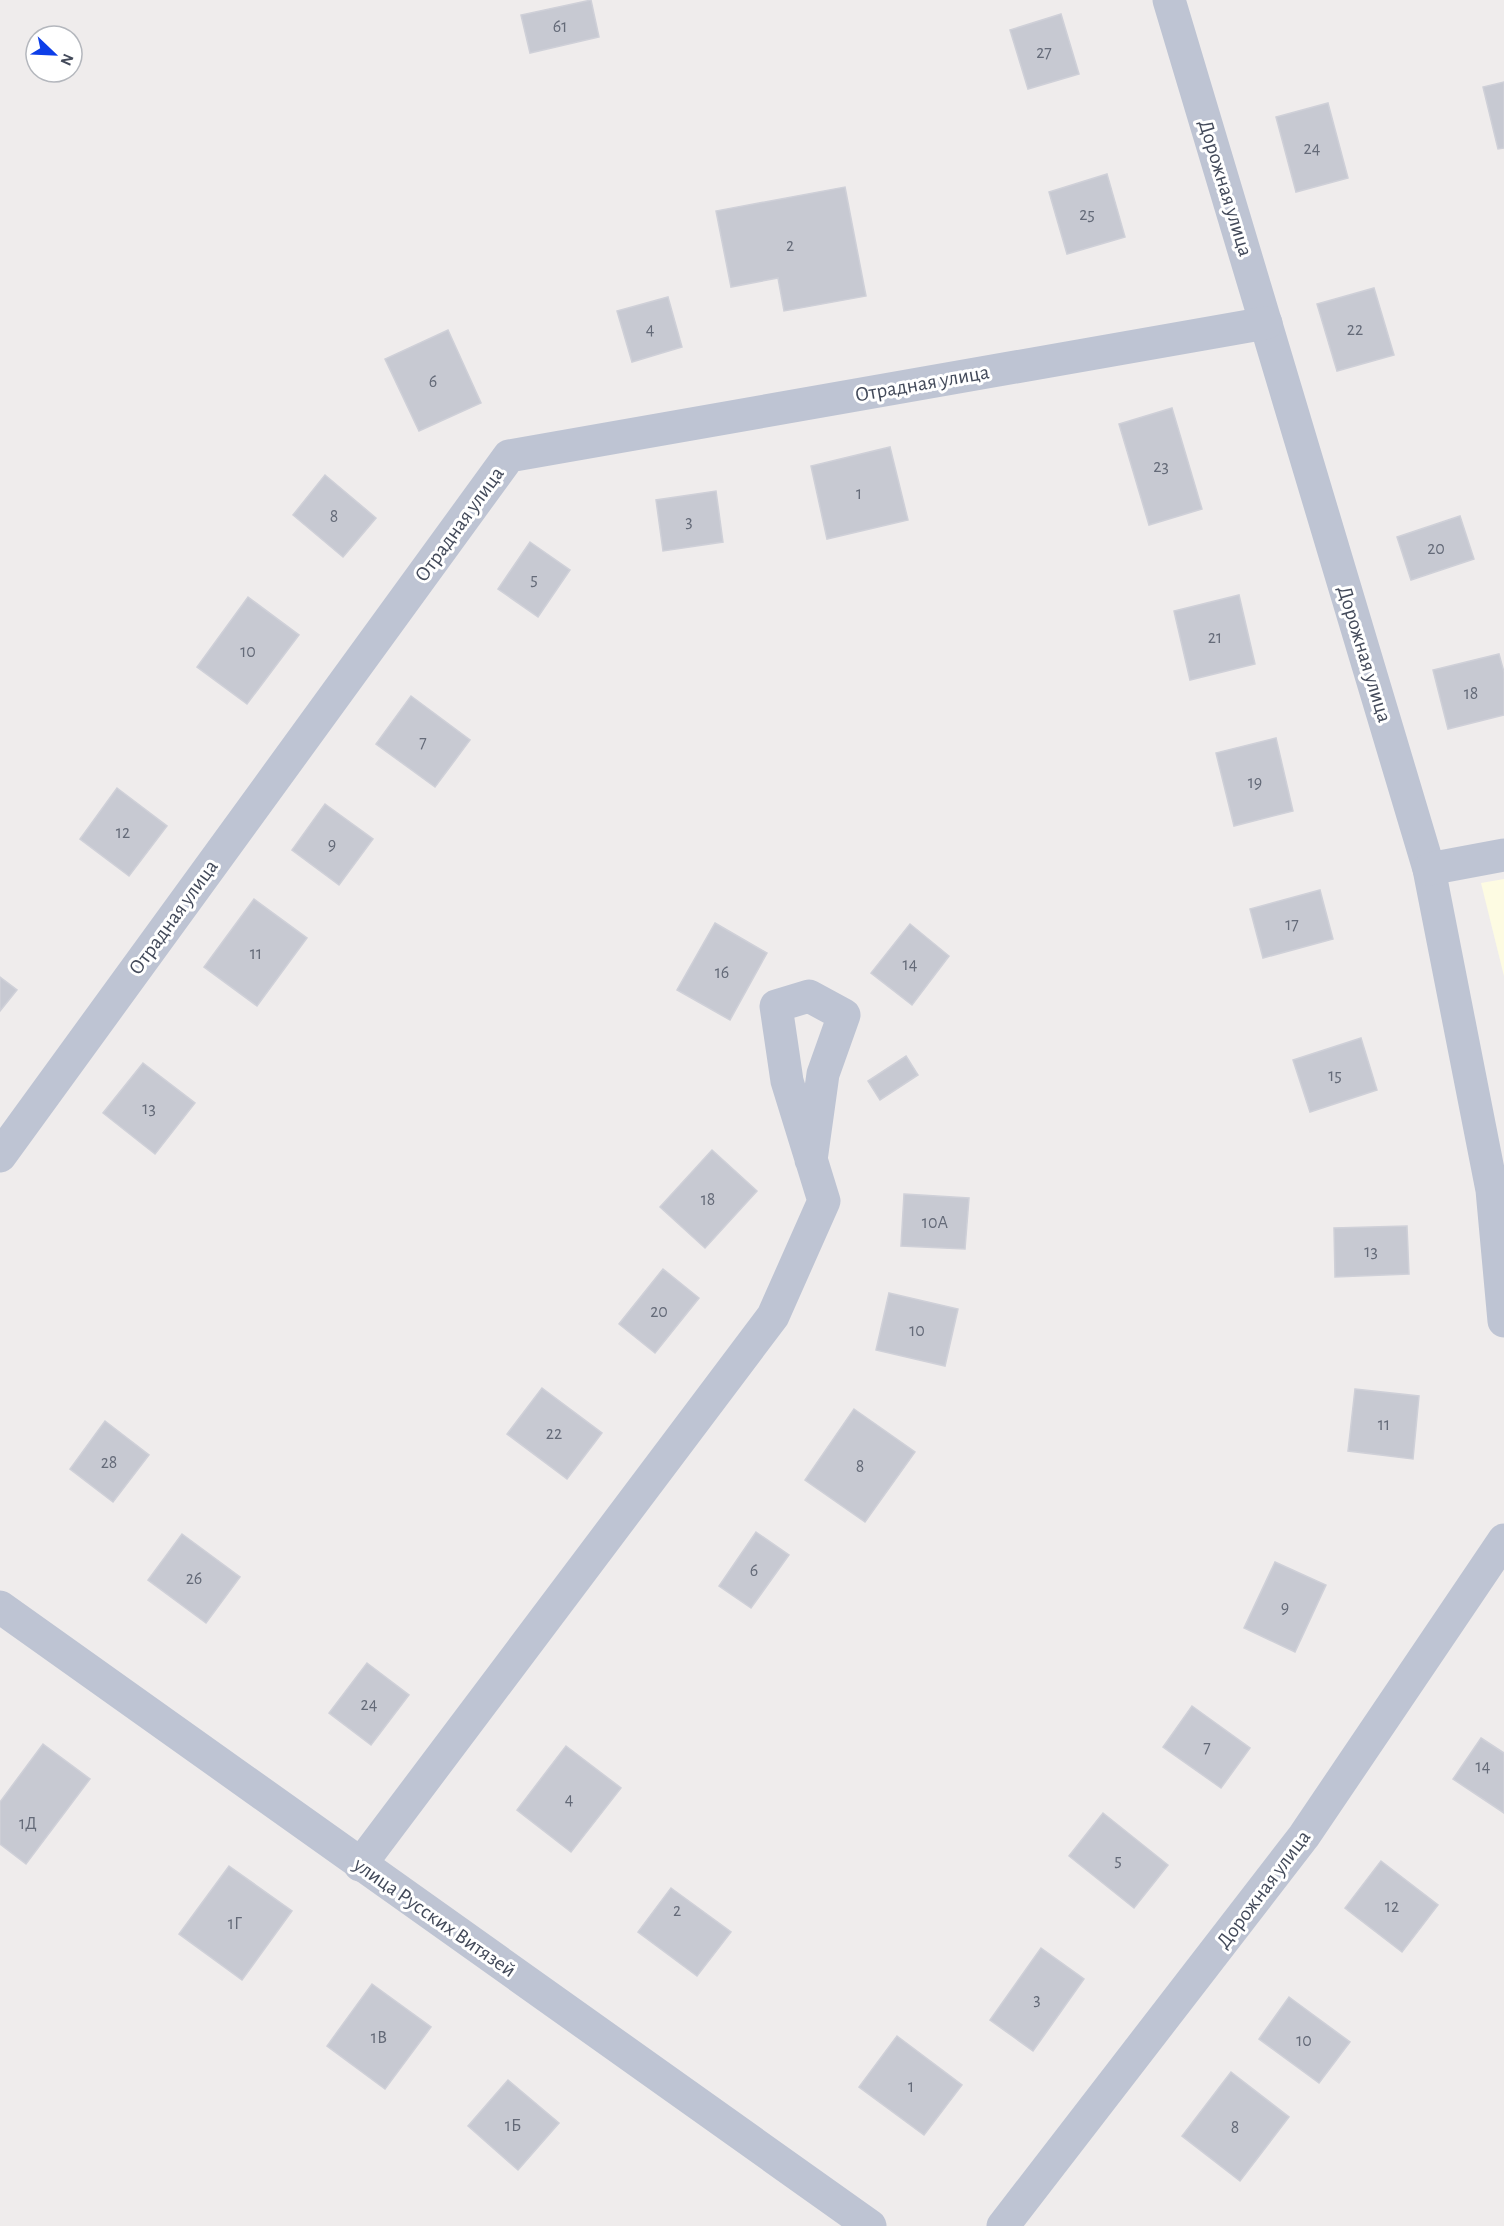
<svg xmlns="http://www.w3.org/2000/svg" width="1504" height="2226" viewBox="0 0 1504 2226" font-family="'Alegreya Sans',sans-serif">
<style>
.commercial{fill:#fdfbe2}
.building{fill:#c7c9d2;stroke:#cfd0d8;stroke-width:1.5}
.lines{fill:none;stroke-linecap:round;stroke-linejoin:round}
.minor{stroke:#bec4d3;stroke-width:33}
.labels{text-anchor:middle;stroke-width:6;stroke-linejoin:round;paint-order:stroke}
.number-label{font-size:18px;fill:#646a78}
.street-label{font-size:21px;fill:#434a5a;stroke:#fff}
</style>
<rect width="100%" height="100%" fill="#efecec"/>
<!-- commercial -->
<path class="commercial" d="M1504,879V976L1481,883Z"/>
<!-- building -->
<g class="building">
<path d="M591,0L599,37L530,53L521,15Z"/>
<path d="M1061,14L1079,74L1028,89L1010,30Z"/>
<path d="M1504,82V148L1498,149L1483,87Z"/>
<path d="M1328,103L1348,178L1296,192L1276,117Z"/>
<path d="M1107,174L1125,237L1067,254L1049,192Z"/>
<path d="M845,187L866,296L784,311L778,278L731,287L716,211Z"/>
<path d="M1374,288L1394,355L1337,371L1317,304Z"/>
<path d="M668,297L682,347L632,362L617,311Z"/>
<path d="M448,330L481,403L419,431L385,359Z"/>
<path d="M1172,408L1202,509L1149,525L1119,424Z"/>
<path d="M890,447L908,520L827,539L811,466Z"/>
<path d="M325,475L376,518L343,557L293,515Z"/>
<path d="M716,491L723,542L663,551L656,500Z"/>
<path d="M1460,516L1474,559L1411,580L1397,537Z"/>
<path d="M530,542L570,570L538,617L498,589Z"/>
<path d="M1239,595L1255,664L1190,680L1174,611Z"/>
<path d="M248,597L299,635L247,704L197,667Z"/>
<path d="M1499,654L1504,672V715L1448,729L1433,670Z"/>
<path d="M411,696L470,740L435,787L376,744Z"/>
<path d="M1276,738L1293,811L1234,826L1216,753Z"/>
<path d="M117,788L167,826L129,876L80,839Z"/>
<path d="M325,804L373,839L339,885L292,850Z"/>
<path d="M1320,890L1333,939L1263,958L1250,909Z"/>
<path d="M254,899L307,938L257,1006L204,967Z"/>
<path d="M715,923L767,953L730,1020L677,990Z"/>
<path d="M910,924L949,956L912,1005L871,973Z"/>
<path d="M0,977L17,990L0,1011Z"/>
<path d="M1361,1038L1377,1090L1310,1112L1293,1060Z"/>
<path d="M906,1056L918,1075L880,1100L868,1081Z"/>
<path d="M143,1063L195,1103L155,1154L103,1113Z"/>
<path d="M712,1150L757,1191L705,1248L660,1207Z"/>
<path d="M904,1194L969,1198L965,1249L901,1246Z"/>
<path d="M1407,1226L1409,1274L1335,1277L1334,1228Z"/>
<path d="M663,1269L699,1298L655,1353L619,1324Z"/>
<path d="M889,1293L958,1309L945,1366L876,1350Z"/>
<path d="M542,1388L602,1433L567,1479L507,1434Z"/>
<path d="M1355,1389L1419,1396L1413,1459L1348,1451Z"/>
<path d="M854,1409L915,1452L865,1522L805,1480Z"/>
<path d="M105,1421L149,1455L113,1502L70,1469Z"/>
<path d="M756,1532L789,1555L751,1608L719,1586Z"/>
<path d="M182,1534L240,1577L206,1623L148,1580Z"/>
<path d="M1275,1562L1326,1585L1295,1652L1244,1628Z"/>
<path d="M367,1663L409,1695L371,1745L329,1713Z"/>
<path d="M1192,1706L1250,1748L1221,1788L1163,1747Z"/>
<path d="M1481,1738L1504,1753V1813L1453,1779Z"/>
<path d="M43,1744L90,1779L26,1864L0,1844V1802Z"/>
<path d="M566,1746L621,1788L571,1852L517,1810Z"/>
<path d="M1103,1813L1168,1865L1134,1908L1069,1856Z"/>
<path d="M1381,1861L1438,1905L1402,1952L1345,1908Z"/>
<path d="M229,1866L292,1911L242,1980L179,1934Z"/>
<path d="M671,1888L731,1932L697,1976L638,1932Z"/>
<path d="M1041,1948L1084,1979L1033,2051L990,2020Z"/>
<path d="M372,1984L431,2027L385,2089L327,2046Z"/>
<path d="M1289,1997L1350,2042L1319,2083L1259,2039Z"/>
<path d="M897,2036L962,2085L924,2135L859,2087Z"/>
<path d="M1231,2072L1289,2117L1240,2181L1182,2136Z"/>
<path d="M508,2080L559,2123L518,2170L468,2126Z"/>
</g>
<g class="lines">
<!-- minor -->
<g class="minor">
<path d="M1169,0L1429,869L1492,1190L1504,1321"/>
<path d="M1429,869L1504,855"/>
<path d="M0,1156L509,456L1266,323"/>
<path d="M0,1607L870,2226"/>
<path d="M360,1865L773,1316L824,1201L787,1081L776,1006L809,996L844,1015L823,1074L811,1160"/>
<path d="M1003,2226L1304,1836L1504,1540"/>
</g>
</g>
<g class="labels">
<!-- number labels -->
<g class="number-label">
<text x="560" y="32">61</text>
<text x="1044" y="58">27</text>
<text x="1312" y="154">24</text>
<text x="1087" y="220">25</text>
<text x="790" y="251">2</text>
<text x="650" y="335">4</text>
<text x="1355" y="335">22</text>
<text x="433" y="387">6</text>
<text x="1161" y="472">23</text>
<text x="859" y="499">1</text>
<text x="334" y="522">8</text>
<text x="689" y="527">3</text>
<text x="1436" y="554">20</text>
<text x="534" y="585">5</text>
<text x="1215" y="643">21</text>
<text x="248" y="657">10</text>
<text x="1471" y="699">18</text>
<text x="423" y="748">7</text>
<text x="1255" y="788">19</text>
<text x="123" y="838">12</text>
<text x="332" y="850">9</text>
<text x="1292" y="930">17</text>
<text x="256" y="959">11</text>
<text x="910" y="970">14</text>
<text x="722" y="978">16</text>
<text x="1335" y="1081">15</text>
<text x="149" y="1114">13</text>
<text x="708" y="1205">18</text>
<text x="935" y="1228">10А</text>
<text x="1371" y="1257">13</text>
<text x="659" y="1317">20</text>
<text x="917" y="1336">10</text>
<text x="1384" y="1430">11</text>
<text x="554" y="1439">22</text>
<text x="109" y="1468">28</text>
<text x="860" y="1472">8</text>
<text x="754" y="1576">6</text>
<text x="194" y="1584">26</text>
<text x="1285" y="1613">9</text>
<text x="369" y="1710">24</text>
<text x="1207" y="1753">7</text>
<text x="1483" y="1772">14</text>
<text x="569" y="1805">4</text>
<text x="28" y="1829">1Д</text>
<text x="1118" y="1866">5</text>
<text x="1392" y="1912">12</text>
<text x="677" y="1916">2</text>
<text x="235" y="1929">1Г</text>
<text x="1037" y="2005">3</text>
<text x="379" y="2043">1В</text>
<text x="1304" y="2046">10</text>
<text x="911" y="2092">1</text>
<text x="513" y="2131">1Б</text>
<text x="1235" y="2133">8</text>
</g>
<!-- street labels -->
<g class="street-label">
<text transform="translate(1226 188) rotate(73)" y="7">Дорожная улица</text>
<text transform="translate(922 383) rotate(-10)" y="7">Отрадная улица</text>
<text transform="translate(459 524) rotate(-54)" y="7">Отрадная улица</text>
<text transform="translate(1365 654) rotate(73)" y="7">Дорожная улица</text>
<text transform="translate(173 917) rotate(-54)" y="7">Отрадная улица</text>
<text transform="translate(1263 1889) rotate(-53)" y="7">Дорожная улица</text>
<text transform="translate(435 1917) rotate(35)" y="7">улица Русских Витязей</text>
</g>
</g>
<!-- north arrow -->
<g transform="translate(54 54) rotate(113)"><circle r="28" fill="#ffffff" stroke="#b4b7bd" stroke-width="1.5"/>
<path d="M0-4.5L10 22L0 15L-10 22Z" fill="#0d3ee8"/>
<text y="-9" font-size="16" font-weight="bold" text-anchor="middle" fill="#434a5a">N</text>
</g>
</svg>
